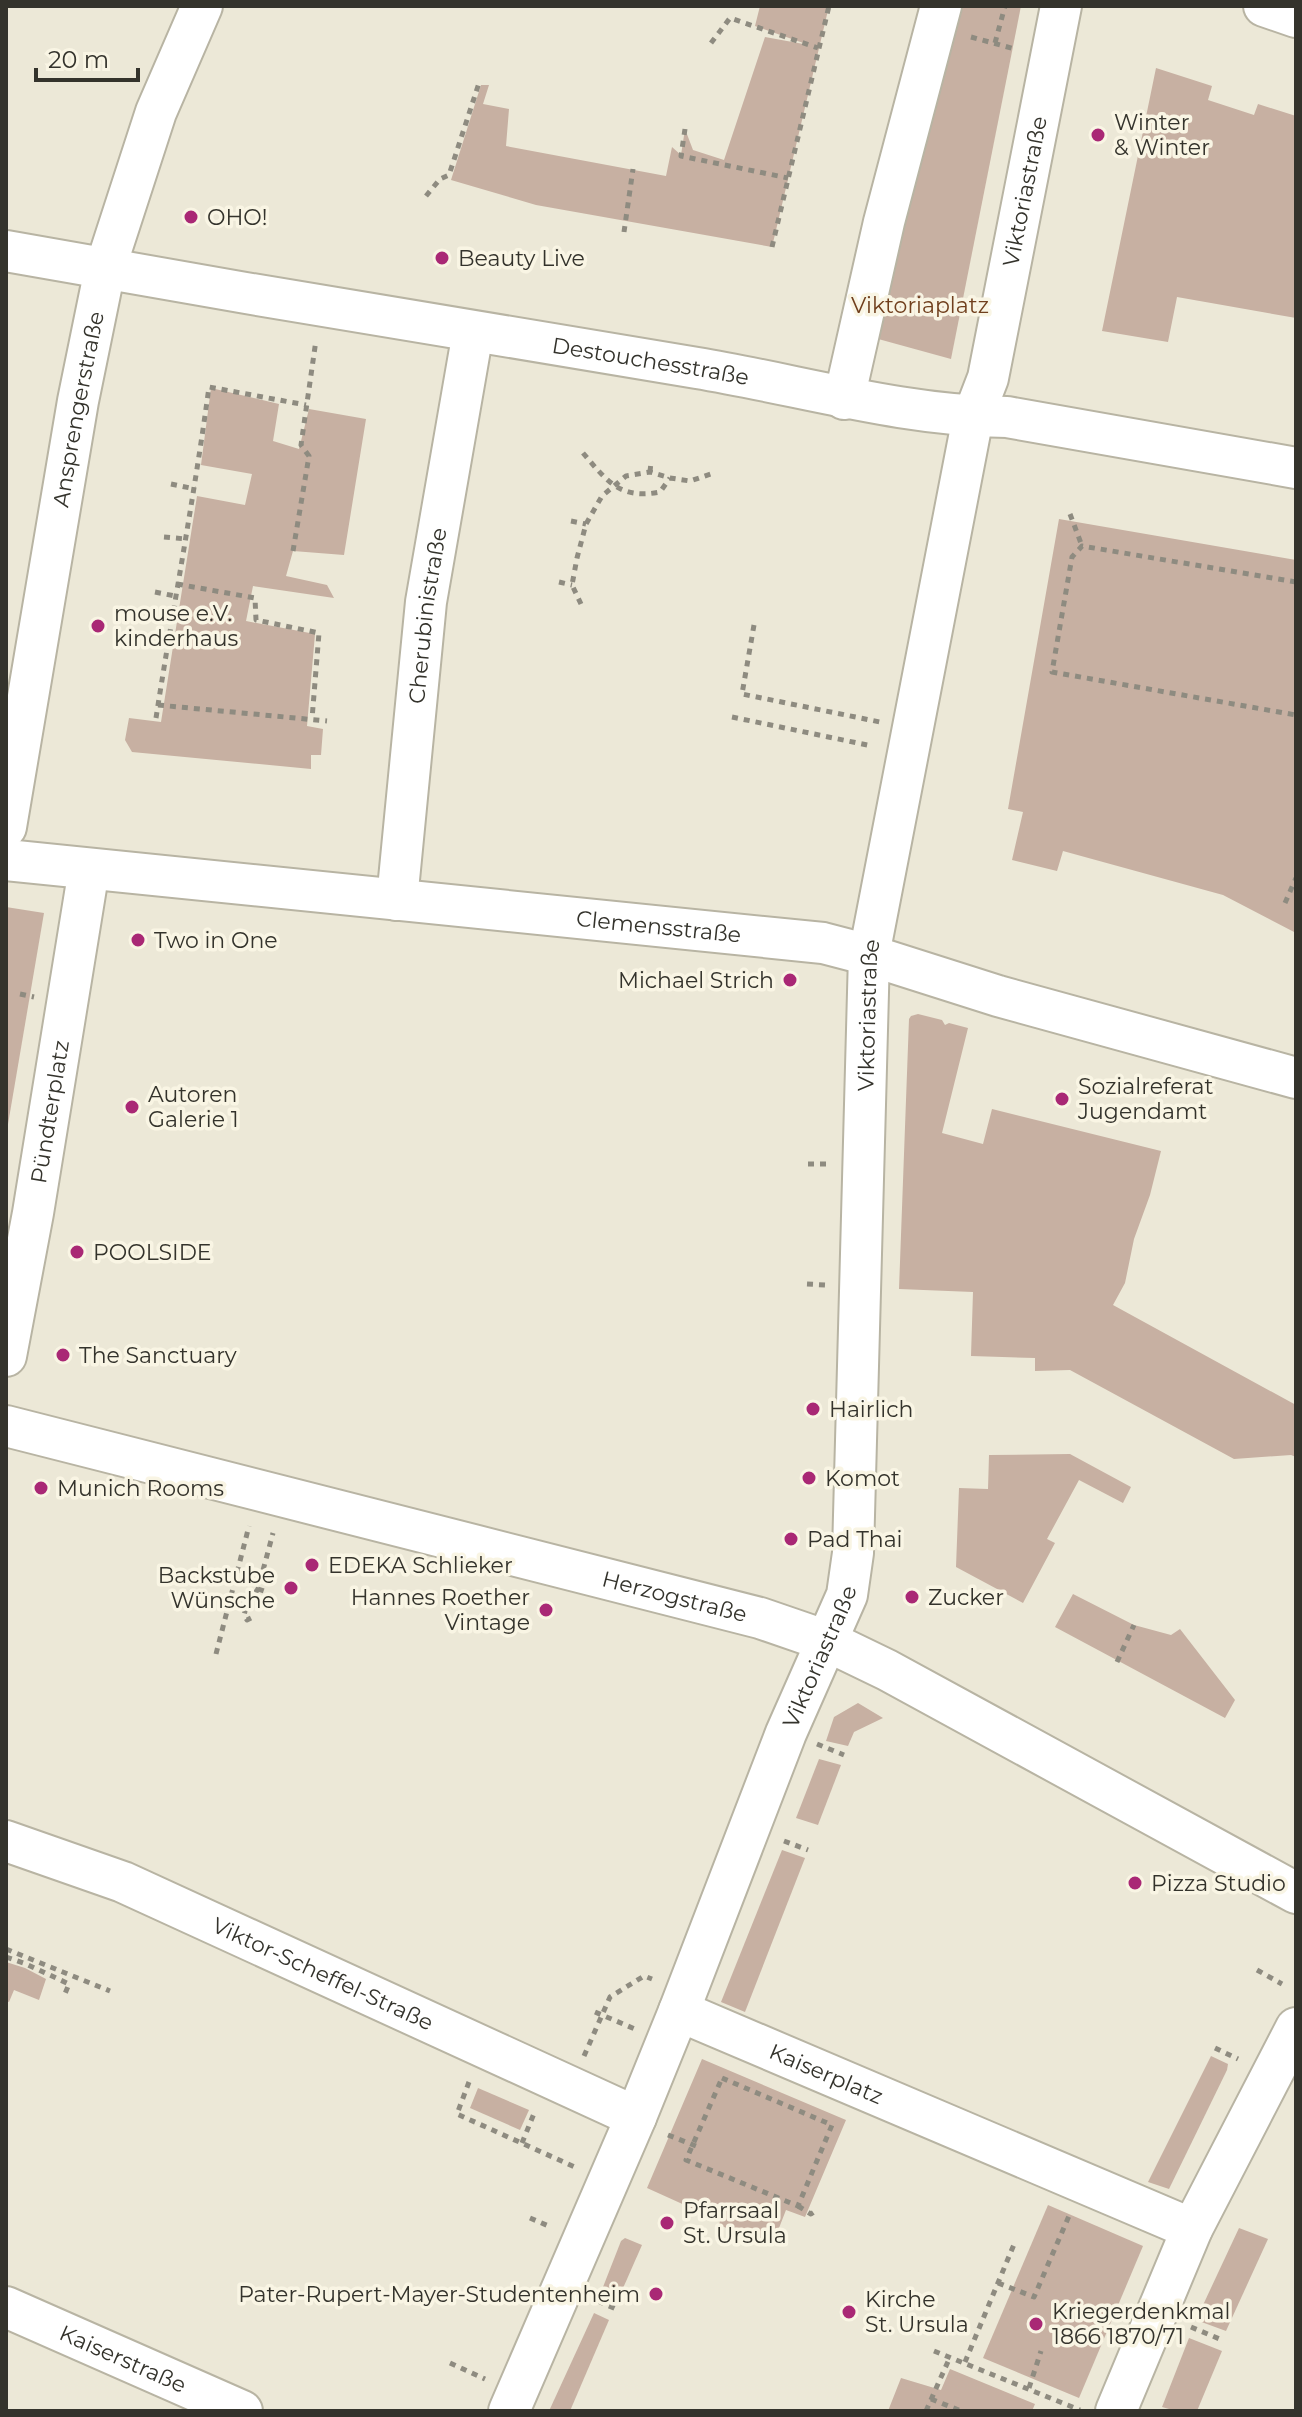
<svg xmlns="http://www.w3.org/2000/svg" width="1302" height="2417" viewBox="0 0 1302 2417" font-family="Montserrat,sans-serif">
<style>
.green{fill:#c7b0a2}
.lines{fill:none;stroke-linecap:round;stroke-linejoin:round}
.street-casing{stroke:#b8b4a3;stroke-width:44}
.path{stroke:#8e8b80;stroke-width:5;stroke-dasharray:6 6;stroke-linecap:butt}
.street{stroke:#fff;stroke-width:40}
.poi-dot{fill:#a92875;stroke:#f9f5e4;stroke-width:3}
.labels{text-anchor:middle;stroke-width:7;stroke-linejoin:round;paint-order:stroke}
.poi-label{font-size:22px;fill:#34332c;stroke:#f9f5e4;text-anchor:start}
.street-label{font-size:22px;fill:#34332c;stroke:#f9f5e4}
.park-label{font-size:22px;fill:#703f1d;stroke:#f9f5e4}
</style>
<rect width="100%" height="100%" fill="#ece8d7"/>
<!-- green -->
<g class="green">
<path d="M760,6H829L772,247L536,205L451,180L481,85H489L483,104L509,109L506,146L666,176L672,147L681,155L685,129L693,150L724,160L765,37L809,45L755,26Z"/>
<path d="M951,6H1021L951,359L871,337Z"/>
<path d="M1156,68L1212,86L1208,100L1254,115L1258,104L1296,116V318L1177,297L1168,342L1102,331Z"/>
<path d="M211,388L279,404L273,441L299,449L309,409L366,419L344,555L293,551L286,576L327,585L334,598L253,586L246,621L315,634L307,726L323,729L321,755H311V769L132,752L125,740L129,718L161,722L197,496L245,505L252,474L201,465Z"/>
<path d="M1059,519L1296,560V933L1223,895L1063,851L1057,871L1012,860L1023,812L1008,809Z"/>
<path d="M6,907L44,913L6,1136Z"/>
<path d="M918,1014L942,1020L945,1025L949,1023L968,1028L942,1133L983,1144L992,1109L1161,1151L1150,1195L1134,1239L1125,1283L1113,1305L1296,1405V1457L1291,1455L1234,1459L1070,1370L1035,1371V1358L971,1356L973,1292L899,1289L909,1019L911,1016Z"/>
<path d="M1070,1454L1131,1487L1123,1503L1079,1480L1047,1539L1055,1543L1023,1603L956,1567L959,1488L988,1489L989,1455Z"/>
<path d="M1073,1594L1134,1625L1171,1635L1180,1629L1235,1700L1225,1718L1055,1627Z"/>
<path d="M858,1703L883,1718L854,1732L848,1746L826,1741L834,1717Z"/>
<path d="M819,1759L841,1765L818,1825L796,1818Z"/>
<path d="M782,1850L805,1858L745,2012L721,2002Z"/>
<path d="M6,1962L25,1968L46,1979L39,2000L14,1990L9,2002L6,2001Z"/>
<path d="M1211,2056L1228,2064L1227,2070L1169,2189L1148,2182Z"/>
<path d="M702,2059L846,2120L805,2217L786,2210L772,2246L719,2225L720,2221L647,2188Z"/>
<path d="M478,2088L529,2110L520,2130L470,2108Z"/>
<path d="M1048,2205L1143,2246L1079,2398L983,2358Z"/>
<path d="M1239,2228L1268,2239L1226,2331L1196,2320Z"/>
<path d="M625,2238L642,2245L620,2295L603,2287L621,2241Z"/>
<path d="M594,2313L609,2320L570,2411H549Z"/>
<path d="M1189,2338L1222,2351L1197,2411H1176L1162,2407Z"/>
<path d="M950,2369L1035,2404L1032,2411H888L901,2378L941,2390Z"/>
</g>
<g class="lines">
<defs>
<g id="street">
<path d="M1264,6L1296,17"/>
<path id="s1" d="M6,251C236,292 466,331 697,368C800,385 902,416 1007,417L1296,468"/>
<path d="M844,399L884,222L941,6"/>
<path id="s2" d="M6,827L78,401L105,269L156,112L202,6"/>
<path id="s3" d="M6,860L823,943L869,955L998,996L1296,1078"/>
<path id="s4" d="M397,900L426,602L473,332"/>
<path id="s5" d="M6,1356L33,1213L89,869"/>
<path id="s6" d="M6,1426L760,1618L827,1641L887,1670L1296,1893"/>
<path id="s7" d="M6,1841L123,1882L636,2117"/>
<path id="s8" d="M679,2011L1192,2229"/>
<path id="s9" d="M6,2307L242,2411"/>
<path id="s10" d="M509,2411L636,2117L679,2011L786,1733L847,1595L853,1553L869,955L973,417L988,378L1061,6"/>
<path d="M1116,2411L1192,2229L1296,2028"/>
</g>
</defs>
<!-- street casing -->
<use href="#street" class="street-casing"/>
<!-- path -->
<g class="path">
<path d="M971,37L1015,49"/>
<path d="M711,43L730,18L818,48"/>
<path d="M995,43L1005,6"/>
<path d="M685,129L681,156L788,178"/>
<path d="M426,196L440,179L449,175L479,83"/>
<path d="M624,232L633,169"/>
<path d="M772,247L829,6"/>
<path d="M583,453C607,481 620,500 660,492L670,478"/>
<path d="M650,472L651,462"/>
<path d="M171,484L195,489"/>
<path d="M1070,514L1082,546"/>
<path d="M571,521L586,524"/>
<path d="M164,537L186,539"/>
<path d="M293,551L309,456L301,445L316,340"/>
<path d="M559,582L572,585"/>
<path d="M1296,582L1082,546L1072,557L1052,672L1296,715"/>
<path d="M177,584L255,598L256,620L319,633L312,719"/>
<path d="M155,592L175,596"/>
<path d="M581,604L572,585L577,558L586,524L602,496L626,476L650,472L670,478L690,481L711,474"/>
<path d="M754,625L742,694L880,722"/>
<path d="M158,705L327,721"/>
<path d="M732,717L872,746"/>
<path d="M156,718C173,608 194,498 209,387L306,405"/>
<path d="M1285,903L1296,878"/>
<path d="M20,994L34,997"/>
<path d="M808,1164H827"/>
<path d="M807,1284L826,1285"/>
<path d="M258,1589L267,1592"/>
<path d="M251,1618L247,1620L244,1615L247,1604L258,1589L273,1533"/>
<path d="M216,1654L249,1526"/>
<path d="M1117,1662L1134,1625"/>
<path d="M817,1744L844,1755"/>
<path d="M784,1841L808,1850"/>
<path d="M6,1949L110,1991"/>
<path d="M6,1957L26,1964L69,1984L64,1996"/>
<path d="M1257,1970L1282,1984"/>
<path d="M595,2012L635,2029"/>
<path d="M1215,2048L1238,2059"/>
<path d="M584,2056L610,1997L644,1976L652,1979"/>
<path d="M722,2078L832,2125L798,2206L686,2160Z"/>
<path d="M469,2082L457,2114L577,2168"/>
<path d="M668,2135L701,2148"/>
<path d="M522,2143L535,2111"/>
<path d="M798,2206L811,2214L814,2212"/>
<path d="M530,2218L551,2227"/>
<path d="M998,2283L1034,2297L1069,2216"/>
<path d="M598,2301L616,2309"/>
<path d="M1191,2327L1222,2340"/>
<path d="M934,2351L1080,2410"/>
<path d="M965,2362L1015,2242"/>
<path d="M450,2363L485,2379"/>
<path d="M1029,2388L1041,2351"/>
<path d="M931,2399L961,2411"/>
<path d="M926,2411L950,2357"/>
</g>
<!-- street -->
<use href="#street" class="street"/>
</g>
<!-- markers -->
<g class="poi-dot">
<circle cx="1098" cy="135" r="8"/>
<circle cx="191" cy="217" r="8"/>
<circle cx="442" cy="258" r="8"/>
<circle cx="98" cy="626" r="8"/>
<circle cx="138" cy="940" r="8"/>
<circle cx="790" cy="980" r="8"/>
<circle cx="1062" cy="1099" r="8"/>
<circle cx="132" cy="1107" r="8"/>
<circle cx="77" cy="1252" r="8"/>
<circle cx="63" cy="1355" r="8"/>
<circle cx="813" cy="1409" r="8"/>
<circle cx="809" cy="1478" r="8"/>
<circle cx="41" cy="1488" r="8"/>
<circle cx="791" cy="1539" r="8"/>
<circle cx="312" cy="1565" r="8"/>
<circle cx="291" cy="1588" r="8"/>
<circle cx="912" cy="1597" r="8"/>
<circle cx="546" cy="1610" r="8"/>
<circle cx="1135" cy="1883" r="8"/>
<circle cx="667" cy="2223" r="8"/>
<circle cx="656" cy="2294" r="8"/>
<circle cx="849" cy="2312" r="8"/>
<circle cx="1036" cy="2324" r="8"/>
</g>
<g class="labels">
<!-- poi labels -->
<g class="poi-label">
<text x="1114" y="130">Winter<tspan x="1114" dy="25">&amp; Winter</tspan></text>
<text x="207" y="225">OHO!</text>
<text x="458" y="266">Beauty Live</text>
<text x="114" y="621">mouse e.V.<tspan x="114" dy="25">kinderhaus</tspan></text>
<text x="154" y="948">Two in One</text>
<text x="774" y="988" text-anchor="end">Michael Strich</text>
<text x="1078" y="1094">Sozialreferat<tspan x="1078" dy="25">Jugendamt</tspan></text>
<text x="148" y="1102">Autoren<tspan x="148" dy="25">Galerie 1</tspan></text>
<text x="93" y="1260">POOLSIDE</text>
<text x="79" y="1363">The Sanctuary</text>
<text x="829" y="1417">Hairlich</text>
<text x="825" y="1486">Komot</text>
<text x="57" y="1496">Munich Rooms</text>
<text x="807" y="1547">Pad Thai</text>
<text x="328" y="1573">EDEKA Schlieker</text>
<text x="275" y="1583" text-anchor="end">Backstube<tspan x="275" dy="25">Wünsche</tspan></text>
<text x="530" y="1605" text-anchor="end">Hannes Roether<tspan x="530" dy="25">Vintage</tspan></text>
<text x="928" y="1605">Zucker</text>
<text x="1151" y="1891">Pizza Studio</text>
<text x="683" y="2218">Pfarrsaal<tspan x="683" dy="25">St. Ursula</tspan></text>
<text x="640" y="2302" text-anchor="end">Pater-Rupert-Mayer-Studentenheim</text>
<text x="865" y="2307">Kirche<tspan x="865" dy="25">St. Ursula</tspan></text>
<text x="1052" y="2319">Kriegerdenkmal<tspan x="1052" dy="25">1866 1870/71</tspan></text>
</g>
<!-- street labels -->
<g class="street-label">
<text dy="8" stroke="none"><textPath href="#s10" startOffset="2304">Viktoriastraße</textPath></text>
<text dy="8" stroke="none"><textPath href="#s1" startOffset="654">Destouchesstraße</textPath></text>
<text dy="8" stroke="none"><textPath href="#s2" startOffset="424">Ansprengerstraße</textPath></text>
<text dy="8" stroke="none"><textPath href="#s4" startOffset="286">Cherubinistraße</textPath></text>
<text dy="8" stroke="none"><textPath href="#s3" startOffset="656">Clemensstraße</textPath></text>
<text dy="8" stroke="none"><textPath href="#s10" startOffset="1464">Viktoriastraße</textPath></text>
<text dy="8" stroke="none"><textPath href="#s5" startOffset="248">Pündterplatz</textPath></text>
<text dy="8" stroke="none"><textPath href="#s6" startOffset="690">Herzogstraße</textPath></text>
<text dy="8" stroke="none"><textPath href="#s10" startOffset="816">Viktoriastraße</textPath></text>
<text dy="8" stroke="none"><textPath href="#s7" startOffset="344">Viktor-Scheffel-Straße</textPath></text>
<text dy="8" stroke="none"><textPath href="#s8" startOffset="160">Kaiserplatz</textPath></text>
<text dy="8" stroke="none"><textPath href="#s9" startOffset="128">Kaiserstraße</textPath></text>
</g>
<!-- park labels -->
<g class="park-label">
<text x="920" y="313">Viktoriaplatz</text>
</g>
</g>
<!-- border -->
<rect width="1302" height="2417" fill="none" stroke="#34332c" stroke-width="16"/>
<!-- scale -->
<path d="M36 68v12h102v-12" fill="none" stroke="#34332c" stroke-width="4"/>
<text x="48" y="68" font-size="24" fill="#34332c" stroke="#f9f5e4" stroke-width="6" paint-order="stroke">20 m</text>
</svg>
